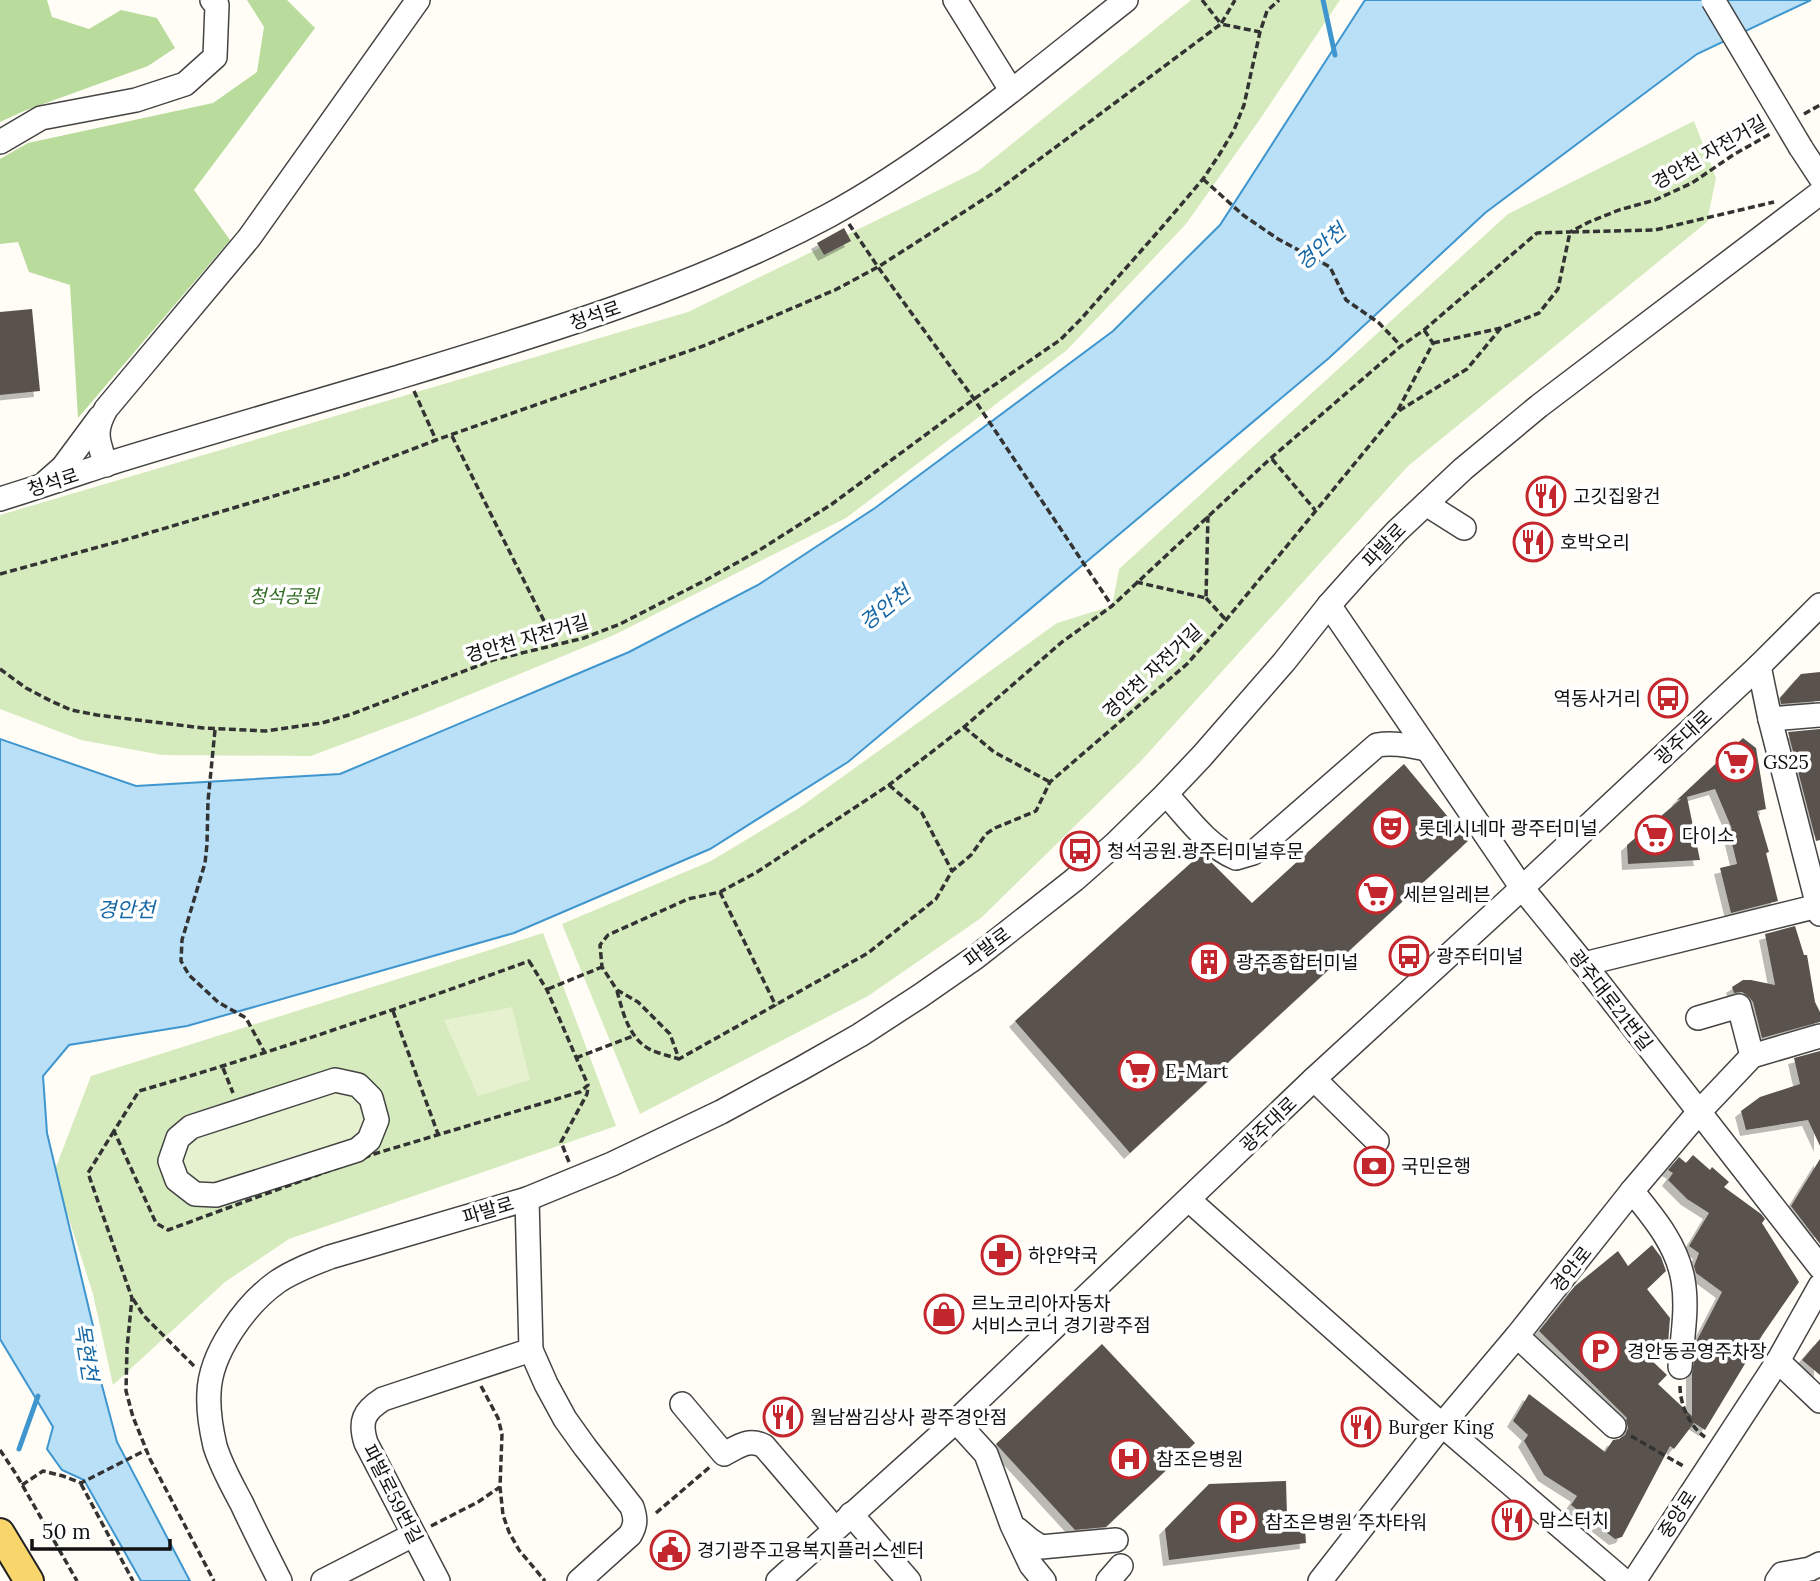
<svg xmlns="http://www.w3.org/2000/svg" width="1820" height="1581" viewBox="0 0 1820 1581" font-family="Lora,'Noto Sans KR',serif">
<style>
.green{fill:#d5ebbd}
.forest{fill:#b9dc9c}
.pitch{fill:#e6f2cf}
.water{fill:#b9e0f7;stroke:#3f96cf;stroke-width:2}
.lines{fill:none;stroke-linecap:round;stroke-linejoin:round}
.stream{stroke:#3f96cf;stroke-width:5}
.building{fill:#5a524d;filter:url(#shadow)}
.minor-casing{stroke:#444;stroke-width:26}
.major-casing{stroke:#222;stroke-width:32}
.path{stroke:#333;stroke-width:3.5;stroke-dasharray:7 3.5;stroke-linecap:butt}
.minor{stroke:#fff;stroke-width:23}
.major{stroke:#f9d66b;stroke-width:28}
.minor-bridge-casing{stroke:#444;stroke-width:26;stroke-linecap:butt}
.minor-bridge{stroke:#fff;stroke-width:23}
.labels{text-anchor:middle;stroke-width:7;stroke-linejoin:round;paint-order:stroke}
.street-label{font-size:19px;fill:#111;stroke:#fff}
.poi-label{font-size:19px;fill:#111;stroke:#fff;text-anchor:start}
.park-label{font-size:19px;font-style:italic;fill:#2f6b1f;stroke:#fff}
.water-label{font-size:21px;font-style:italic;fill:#1768a6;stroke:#fff}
</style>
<defs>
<filter id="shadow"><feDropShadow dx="-6" dy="6" stdDeviation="0" flood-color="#0004"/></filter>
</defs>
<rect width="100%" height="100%" fill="#fffdf5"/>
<!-- green -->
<g class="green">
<path d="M1191,0H1340L1258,122L1186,224L1067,350L846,518L614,635L420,715L311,756L162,755L81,740L0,709V515L688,312L978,171Z"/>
<path d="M1694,121L1716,178L1707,222L1408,466L1140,762L981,918L868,996L640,1114L562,924L711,861L799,808L1057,623L1112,606L1119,569L1508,214Z"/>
<path d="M543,933L616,1126L289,1239L225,1282L113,1385L93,1294L54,1172L91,1076Z"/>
</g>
<!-- forest -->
<g class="forest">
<path d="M0,0H47L52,17L89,29L121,10L157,18L175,48L148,66L24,111L0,122Z"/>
<path d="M247,0H287L315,28L194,190L230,240L78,418L70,285L29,272L18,242L0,244V159L28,143L213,103L257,72L264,27Z"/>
</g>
<!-- pitch -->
<g class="pitch">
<path d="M512,1007L530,1080L478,1096L444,1020Z"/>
<path d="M331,1085L359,1093L370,1121L355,1145L218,1197L184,1175L181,1158L190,1136Z"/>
</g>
<!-- water -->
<path class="water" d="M1365,0H1811L1697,54L1485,213L1329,358L848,762L710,849L514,933L187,1026L69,1045L43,1076L47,1133L93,1326L100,1378L117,1442L190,1581H141L84,1480L62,1470L47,1449L53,1427L0,1339V739L136,786L340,774L629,652L758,585L875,508L1113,331L1220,225Z"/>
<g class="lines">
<!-- stream -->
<g class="stream">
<path d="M1323,0L1335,55"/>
<path d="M19,1449L38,1396"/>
</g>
</g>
<!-- building -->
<g class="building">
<path d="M844,228L851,241L824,255L817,243Z"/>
<path d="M32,309L40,391L0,395V312Z"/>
<path d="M1820,672V701L1781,704L1780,698L1801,674Z"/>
<path d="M1820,729V840L1816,841L1788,732Z"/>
<path d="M1743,738L1756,748L1766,809L1757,811L1769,852L1766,853L1778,901L1731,913L1720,868L1737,864L1729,831L1732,829L1715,789L1687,797L1700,860L1628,864L1627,845L1681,799L1677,800Z"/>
<path d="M1404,764L1468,841L1130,1153L1015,1021L1202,853L1252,903Z"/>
<path d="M1795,926L1804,955H1807L1815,1002L1820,1012V1022L1762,1038L1753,1002L1749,997L1742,992L1734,993L1732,987L1743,980H1751L1775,985L1765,934Z"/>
<path d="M1820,1051V1146L1808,1120L1746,1130L1741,1111L1760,1097L1800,1084L1794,1058Z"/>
<path d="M1693,1155L1710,1170L1712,1167L1729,1182L1724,1187L1761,1214L1765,1219L1762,1223L1799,1282L1763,1334L1705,1430L1694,1423L1674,1449L1670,1446L1622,1537L1615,1539L1571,1505L1577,1496L1544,1475L1524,1441L1528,1435L1513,1421L1529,1394L1605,1452L1613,1440L1619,1439L1625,1435L1628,1428L1626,1420L1627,1418L1539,1331L1575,1286L1618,1251L1628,1266L1652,1245L1661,1257L1666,1271L1647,1289L1670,1318L1668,1344L1649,1358L1667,1375L1658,1384L1692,1416V1374L1697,1340L1722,1292L1696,1273L1694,1266L1699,1253L1689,1246L1709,1213L1687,1199L1668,1180L1673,1173L1668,1170L1679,1157L1686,1163Z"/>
<path d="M1820,1159V1244L1791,1206Z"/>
<path d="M1820,1339V1375L1802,1360Z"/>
<path d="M1102,1344L1195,1443L1106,1527L1075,1530L996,1444Z"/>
<path d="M1286,1481L1287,1516L1304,1514L1306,1543L1169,1560L1165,1529L1209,1484Z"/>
</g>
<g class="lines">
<defs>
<g id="minor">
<path d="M955,0L1011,90"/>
<path d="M0,142L41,118L136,100L185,84L215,57L217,5L212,0"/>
<path d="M1801,148L1820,177"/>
<path d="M106,465C98,441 93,432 106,409L249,238L418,0"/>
<path d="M46,482L63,467L100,417"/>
<path d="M0,499C36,488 71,476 107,464C201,435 295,408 389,380C538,335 690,290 828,216C933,159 1032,74 1126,0"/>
<path d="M1426,504L1464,528"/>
<path d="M1329,605L1522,888L1584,964L1820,1267"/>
<path d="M1759,666L1770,719L1820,914"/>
<path d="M1770,719L1820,715"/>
<path d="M1166,794C1187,817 1207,846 1236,858L1253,853L1377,745C1394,742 1410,746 1427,749"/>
<path d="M1584,964L1818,906"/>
<path d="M1698,1018L1739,1006L1752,1056"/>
<path d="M1314,1079L1377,1141"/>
<path d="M335,1080L358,1085L371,1098L377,1120L369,1140L357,1150L216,1195L195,1194L177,1180L170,1161L178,1138L191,1127Z"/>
<path d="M1632,1191C1654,1218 1677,1245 1683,1280C1688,1308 1682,1339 1680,1367"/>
<path d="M527,1199L531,1350L546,1384L565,1419L585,1447L632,1507C636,1519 636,1525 630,1535L579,1581"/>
<path d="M1189,1200L1442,1425L1624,1581"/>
<path d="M1517,1336L1614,1426"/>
<path d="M1778,1361L1820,1401"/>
<path d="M682,1404L724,1454C739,1446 749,1438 764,1446L835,1529"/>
<path d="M956,1421L986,1454L1012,1525L1031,1565L1044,1581"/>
<path d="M851,1514L909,1581"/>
<path d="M1017,1529L1030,1540L1041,1547L1116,1540"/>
<path d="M280,1581C267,1555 254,1530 242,1504C232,1485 221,1466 215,1446C211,1429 208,1410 209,1393C210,1353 246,1304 277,1282C293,1271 312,1264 330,1257L527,1199L612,1164L721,1112L802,1068L860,1035L920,996L976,957L1074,880L1115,844L1166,794L1202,756L1284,662L1329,605L1363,567L1397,531L1463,469L1539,406L1820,193"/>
<path d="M323,1581L413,1535"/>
<path d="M438,1581L366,1443C359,1421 364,1411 383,1399L531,1350"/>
<path d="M778,1581L956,1421L1314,1079L1522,888L1759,666L1820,605"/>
<path d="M1108,1581L1121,1566"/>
<path d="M1320,1581L1442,1425L1517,1336L1632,1191L1699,1112L1752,1056L1820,1036"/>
<path d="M1634,1581L1778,1361L1820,1286"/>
<path d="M1777,1581L1782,1574L1810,1569L1820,1564"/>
</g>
<path id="major" d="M0,1533L29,1581"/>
</defs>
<!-- minor casing -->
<use href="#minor" class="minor-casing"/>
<!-- major casing -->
<use href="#major" class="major-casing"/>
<!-- path -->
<g class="path">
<path d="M1202,0L1221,24L1235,0"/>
<path d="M1804,114L1820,105"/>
<path d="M1203,179L1243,215L1278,239L1330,267L1346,300L1379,323L1401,346"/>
<path d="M849,224L878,267L974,399L1112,606"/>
<path d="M1572,232L1655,230L1774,202"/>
<path d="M1501,328L1467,369L1397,412L1226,620L1187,664L1050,782L1036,811L995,828L986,834L971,855L952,871L936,899L868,953L679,1059L670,1034L638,1002L617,990L602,967L600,945L608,935L688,899L720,892L757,872L889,785L964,727L1062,642L1112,606L1271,458L1401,346L1424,330L1537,233L1570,232L1589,222L1619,210L1655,200L1692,183L1733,155L1770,134"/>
<path d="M1433,343L1501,328L1539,313L1558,289L1570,232"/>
<path d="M414,391L436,440"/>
<path d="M1398,410L1433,343L1424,330"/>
<path d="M452,436L556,645"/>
<path d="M1272,459L1315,510"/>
<path d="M0,574L135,537L345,475L436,440L706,345L835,290L878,267L998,190L1221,24L1260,32"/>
<path d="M1136,582L1206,598L1208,515"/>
<path d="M1206,598L1226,620"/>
<path d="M0,669L26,688L51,701L71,710L97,715L203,728L265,731L322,723L352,714L493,660L584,638L620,624L706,580L758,551L832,504L974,399L1060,340L1081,319L1163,226L1203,179L1219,155L1234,130L1244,105L1260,32L1267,11L1279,0"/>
<path d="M964,727L994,752L1050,782"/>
<path d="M215,730L208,801L207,844L205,863L182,940L181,961L189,975L218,1002L246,1018L265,1053"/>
<path d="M889,785L922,813L952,871"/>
<path d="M720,892L776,1006"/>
<path d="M529,961L547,990L588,1085L580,1092L374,1154L168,1230L156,1223L114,1131L139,1091C271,1053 400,1008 529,961Z"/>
<path d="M548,989L602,967"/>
<path d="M617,991C623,1013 629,1039 651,1050C660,1054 670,1056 679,1059"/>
<path d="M393,1011L438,1134"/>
<path d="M576,1058L633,1036"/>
<path d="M223,1068L233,1093"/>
<path d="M114,1131L88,1173L132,1298L127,1348L126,1391L133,1417L150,1459L214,1581"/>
<path d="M569,1162L561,1142L587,1094L588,1087"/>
<path d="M133,1299L144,1316L194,1366"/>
<path d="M481,1386L498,1418L502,1434L500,1487L503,1515L509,1532L519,1550L545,1581"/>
<path d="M1680,1386C1680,1404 1689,1426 1705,1437"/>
<path d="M1631,1436L1685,1467"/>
<path d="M0,1450L16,1474L77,1581"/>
<path d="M81,1484L133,1581"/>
<path d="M22,1485L43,1471L63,1476L81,1483L146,1450"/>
<path d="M656,1513L711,1466"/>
<path d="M431,1526L478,1502L500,1487"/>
</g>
<!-- minor -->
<use href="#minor" class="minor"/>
<!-- major -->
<use href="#major" class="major"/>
<defs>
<path id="minor-bridge" d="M1713,0L1801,148"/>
</defs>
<!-- minor-bridge casing -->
<use href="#minor-bridge" class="minor-bridge-casing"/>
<!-- minor-bridge -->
<use href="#minor-bridge" class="minor-bridge"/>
</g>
<!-- icons -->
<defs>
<symbol id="restaurant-ring" viewBox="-11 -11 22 22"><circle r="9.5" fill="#fff" stroke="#c4262e" stroke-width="1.5"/><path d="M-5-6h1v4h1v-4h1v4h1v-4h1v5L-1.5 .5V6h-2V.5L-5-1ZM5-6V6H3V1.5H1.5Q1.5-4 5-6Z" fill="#c4262e"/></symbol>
<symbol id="bus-ring" viewBox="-11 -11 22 22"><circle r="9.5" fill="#fff" stroke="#c4262e" stroke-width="1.5"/><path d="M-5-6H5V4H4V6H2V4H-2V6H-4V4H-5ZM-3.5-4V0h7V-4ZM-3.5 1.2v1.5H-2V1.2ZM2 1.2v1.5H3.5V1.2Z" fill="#c4262e"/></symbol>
<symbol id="supermarket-ring" viewBox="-11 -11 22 22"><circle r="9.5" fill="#fff" stroke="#c4262e" stroke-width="1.5"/><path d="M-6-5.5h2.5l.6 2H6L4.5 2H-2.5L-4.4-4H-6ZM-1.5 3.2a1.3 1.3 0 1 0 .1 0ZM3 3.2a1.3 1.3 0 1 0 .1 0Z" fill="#c4262e"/></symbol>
<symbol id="theatre-ring" viewBox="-11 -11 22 22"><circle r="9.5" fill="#fff" stroke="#c4262e" stroke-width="1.5"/><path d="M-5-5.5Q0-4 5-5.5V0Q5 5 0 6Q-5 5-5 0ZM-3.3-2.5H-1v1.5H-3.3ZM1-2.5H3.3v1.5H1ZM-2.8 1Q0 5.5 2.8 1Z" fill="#c4262e"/></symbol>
<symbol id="building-ring" viewBox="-11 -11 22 22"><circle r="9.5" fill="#fff" stroke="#c4262e" stroke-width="1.5"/><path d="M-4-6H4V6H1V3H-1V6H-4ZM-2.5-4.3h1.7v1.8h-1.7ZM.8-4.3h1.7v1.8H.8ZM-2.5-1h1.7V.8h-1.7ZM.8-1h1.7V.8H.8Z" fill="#c4262e"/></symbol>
<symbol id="bank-ring" viewBox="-11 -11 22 22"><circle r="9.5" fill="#fff" stroke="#c4262e" stroke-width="1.5"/><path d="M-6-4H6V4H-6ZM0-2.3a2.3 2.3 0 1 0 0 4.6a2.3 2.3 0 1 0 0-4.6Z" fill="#c4262e"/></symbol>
<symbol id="pharmacy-ring" viewBox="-11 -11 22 22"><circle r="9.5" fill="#fff" stroke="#c4262e" stroke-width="1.5"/><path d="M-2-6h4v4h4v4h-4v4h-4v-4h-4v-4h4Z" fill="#c4262e"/></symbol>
<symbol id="shop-ring" viewBox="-11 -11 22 22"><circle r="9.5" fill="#fff" stroke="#c4262e" stroke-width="1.5"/><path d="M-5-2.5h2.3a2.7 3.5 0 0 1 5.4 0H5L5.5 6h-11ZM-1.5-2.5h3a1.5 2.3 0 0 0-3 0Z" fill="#c4262e"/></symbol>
<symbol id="parking-ring" viewBox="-11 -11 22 22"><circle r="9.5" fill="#fff" stroke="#c4262e" stroke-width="1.5"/><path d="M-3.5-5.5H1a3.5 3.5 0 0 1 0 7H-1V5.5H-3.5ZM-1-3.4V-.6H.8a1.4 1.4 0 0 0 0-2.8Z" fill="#c4262e"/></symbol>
<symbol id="hospital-ring" viewBox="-11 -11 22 22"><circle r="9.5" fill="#fff" stroke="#c4262e" stroke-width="1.5"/><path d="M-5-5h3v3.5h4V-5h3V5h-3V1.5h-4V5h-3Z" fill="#c4262e"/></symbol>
<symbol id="civic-ring" viewBox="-11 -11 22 22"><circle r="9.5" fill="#fff" stroke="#c4262e" stroke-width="1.5"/><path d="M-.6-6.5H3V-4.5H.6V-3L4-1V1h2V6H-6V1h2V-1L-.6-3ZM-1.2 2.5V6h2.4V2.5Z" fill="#c4262e"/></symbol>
</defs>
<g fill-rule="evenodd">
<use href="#restaurant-ring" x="1524" y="474" width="44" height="44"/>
<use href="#restaurant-ring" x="1511" y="520" width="44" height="44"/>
<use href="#bus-ring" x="1646" y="676" width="44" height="44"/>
<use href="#supermarket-ring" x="1714" y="740" width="44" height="44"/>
<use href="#theatre-ring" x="1369" y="806" width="44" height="44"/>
<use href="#supermarket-ring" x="1633" y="813" width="44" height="44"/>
<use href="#bus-ring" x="1058" y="829" width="44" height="44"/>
<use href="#supermarket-ring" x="1354" y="872" width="44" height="44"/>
<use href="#bus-ring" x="1387" y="934" width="44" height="44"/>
<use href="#building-ring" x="1187" y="940" width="44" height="44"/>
<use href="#supermarket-ring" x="1116" y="1049" width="44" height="44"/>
<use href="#bank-ring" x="1352" y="1144" width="44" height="44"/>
<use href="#pharmacy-ring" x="979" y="1233" width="44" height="44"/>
<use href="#shop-ring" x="922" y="1292" width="44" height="44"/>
<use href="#parking-ring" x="1578" y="1329" width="44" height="44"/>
<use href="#restaurant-ring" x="761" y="1395" width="44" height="44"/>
<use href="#restaurant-ring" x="1339" y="1405" width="44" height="44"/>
<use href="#hospital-ring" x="1107" y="1437" width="44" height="44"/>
<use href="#restaurant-ring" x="1490" y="1498" width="44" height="44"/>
<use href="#parking-ring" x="1216" y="1500" width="44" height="44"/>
<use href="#civic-ring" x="648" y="1528" width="44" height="44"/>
</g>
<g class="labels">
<!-- street labels -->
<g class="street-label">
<text transform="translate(1709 152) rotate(-30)" y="7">경안천 자전거길</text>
<text transform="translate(595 315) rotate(-19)" y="7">청석로</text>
<text transform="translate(53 482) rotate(-18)" y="7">청석로</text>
<text transform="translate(1384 545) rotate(-46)" y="7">파발로</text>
<text transform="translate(527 638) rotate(-16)" y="7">경안천 자전거길</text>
<text transform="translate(1152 671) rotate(-43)" y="7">경안천 자전거길</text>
<text transform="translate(1683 737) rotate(-43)" y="7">광주대로</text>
<text transform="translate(987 947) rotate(-37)" y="7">파발로</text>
<text transform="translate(1611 1000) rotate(52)" y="7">광주대로21번길</text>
<text transform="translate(1268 1124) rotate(-44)" y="7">광주대로</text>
<text transform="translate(488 1210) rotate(-17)" y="7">파발로</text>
<text transform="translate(1571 1269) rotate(-52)" y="7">경안로</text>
<text transform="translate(393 1494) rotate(63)" y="7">파발로59번길</text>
<text transform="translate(1677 1514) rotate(-57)" y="7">중앙로</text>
</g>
<!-- poi labels -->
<g class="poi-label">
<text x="1573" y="503">고깃집왕건</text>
<text x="1560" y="549">호박오리</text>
<text x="1641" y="705" text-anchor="end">역동사거리</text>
<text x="1763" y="769">GS25</text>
<text x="1418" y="835">롯데시네마 광주터미널</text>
<text x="1682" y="842">다이소</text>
<text x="1107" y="858">청석공원.광주터미널후문</text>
<text x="1403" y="901">세븐일레븐</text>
<text x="1436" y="963">광주터미널</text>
<text x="1236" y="969">광주종합터미널</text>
<text x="1165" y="1078">E-Mart</text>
<text x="1401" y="1173">국민은행</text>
<text x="1028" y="1262">하얀약국</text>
<text x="971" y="1310">르노코리아자동차<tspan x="971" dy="22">서비스코너 경기광주점</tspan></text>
<text x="1627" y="1358">경안동공영주차장</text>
<text x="810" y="1424">월남쌈김상사 광주경안점</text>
<text x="1388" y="1434">Burger King</text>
<text x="1156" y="1466">참조은병원</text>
<text x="1539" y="1527">맘스터치</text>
<text x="1265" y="1529">참조은병원 주차타워</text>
<text x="697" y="1557">경기광주고용복지플러스센터</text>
</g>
<!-- park labels -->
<g class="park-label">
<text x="284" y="603">청석공원</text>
</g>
<!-- water labels -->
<g class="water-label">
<text transform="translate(1321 247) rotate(-41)" y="7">경안천</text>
<text transform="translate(885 608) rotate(-38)" y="7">경안천</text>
<text x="126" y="917">경안천</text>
<text transform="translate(86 1352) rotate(81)" y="7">목현천</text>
</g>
</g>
<!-- scale -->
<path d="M32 1539v10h138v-10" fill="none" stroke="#111111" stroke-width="3.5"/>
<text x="42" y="1539" font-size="21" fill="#111111" stroke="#ffffff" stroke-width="5" paint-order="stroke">50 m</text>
</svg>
